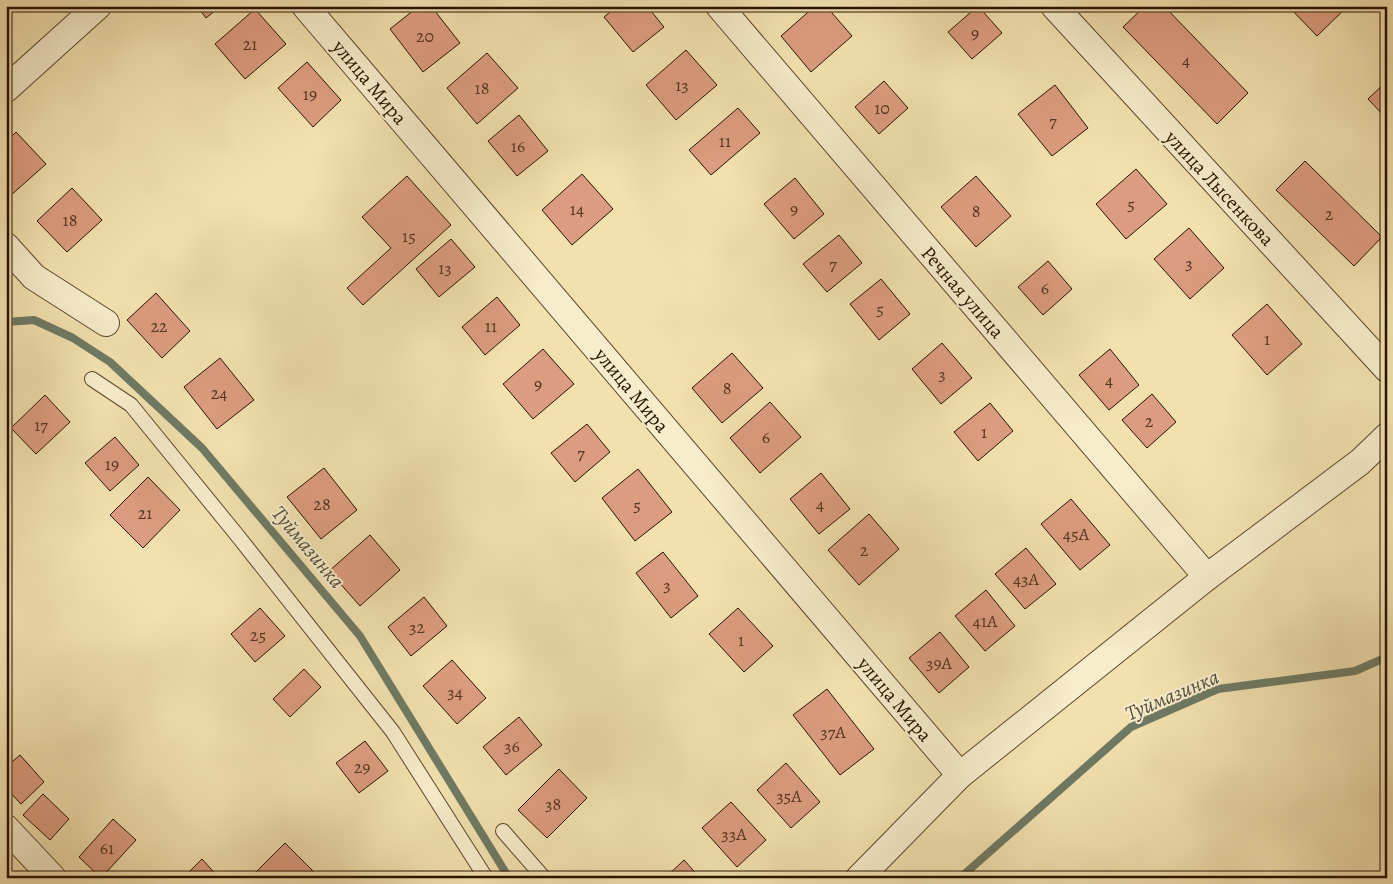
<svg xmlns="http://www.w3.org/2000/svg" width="1393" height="884" viewBox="0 0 1393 884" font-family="Alegreya,serif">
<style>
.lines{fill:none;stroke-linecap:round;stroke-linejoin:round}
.stream{stroke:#6e7a64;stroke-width:8}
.building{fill:#dc9c7f;stroke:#281300}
.service-casing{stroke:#5a462c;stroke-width:16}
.minor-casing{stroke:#5a462c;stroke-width:28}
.service{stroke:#f7eccb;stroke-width:14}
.minor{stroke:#f7eccb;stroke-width:26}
.labels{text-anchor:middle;stroke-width:4;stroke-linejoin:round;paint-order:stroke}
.number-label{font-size:18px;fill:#553520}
.street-label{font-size:20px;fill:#281300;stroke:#f7eccb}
.water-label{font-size:21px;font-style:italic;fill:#514f3a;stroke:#f7eccb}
</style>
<rect width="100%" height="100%" fill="#f2e1af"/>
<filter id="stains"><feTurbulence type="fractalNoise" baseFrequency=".004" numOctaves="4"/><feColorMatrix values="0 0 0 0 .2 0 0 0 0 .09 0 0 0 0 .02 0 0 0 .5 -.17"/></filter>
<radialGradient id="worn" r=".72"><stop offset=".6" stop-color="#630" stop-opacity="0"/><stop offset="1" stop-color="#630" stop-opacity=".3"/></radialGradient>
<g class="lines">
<!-- stream -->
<g class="stream">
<path d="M6,322L34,320L73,338L110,362L202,448L360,636L509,878"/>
<path d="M960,878L1131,727L1218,689L1355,671L1387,657"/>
</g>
</g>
<!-- building -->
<g class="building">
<path d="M197,6H221L206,18Z"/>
<path d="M419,6H431L460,43L423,72L390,29Z"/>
<path d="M617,6H647L664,27L633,52L604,17Z"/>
<path d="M815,6H826L852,36L811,72L781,36Z"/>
<path d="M978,6L1002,33L972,59L948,32Z"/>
<path d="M1145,6H1164L1248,93L1217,124L1123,27Z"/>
<path d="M1288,6H1348L1317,36Z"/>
<path d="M255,9L286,44L245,79L215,44Z"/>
<path d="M686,50L717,85L676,120L646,85Z"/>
<path d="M487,53L518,88L477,124L447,88Z"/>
<path d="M307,62L341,100L313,127L278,88Z"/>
<path d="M884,81L908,108L879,134L855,107Z"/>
<path d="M1387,81V119L1368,99Z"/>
<path d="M1055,85L1088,128L1052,156L1018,114Z"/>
<path d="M738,108L760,133L711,175L689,150Z"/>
<path d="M519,115L548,151L517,176L488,141Z"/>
<path d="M16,132L46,164L10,196L6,192V142Z"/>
<path d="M1305,161L1382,237L1354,266L1276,190Z"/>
<path d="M1136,169L1167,204L1126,239L1096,204Z"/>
<path d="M582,174L613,209L572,245L542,210Z"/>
<path d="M407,176L451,225L363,305L347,288L391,248L362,217Z"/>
<path d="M976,176L1011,216L976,247L941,207Z"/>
<path d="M795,178L824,214L794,239L764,204Z"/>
<path d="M72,188L102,220L67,252L37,221Z"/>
<path d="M1189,228L1224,268L1190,299L1154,259Z"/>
<path d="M839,235L862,263L827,292L803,264Z"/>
<path d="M451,239L475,267L439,297L416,269Z"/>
<path d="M1048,261L1072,289L1043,315L1018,287Z"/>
<path d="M881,279L910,314L879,340L850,304Z"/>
<path d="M156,293L190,331L162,358L127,320Z"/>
<path d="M497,297L520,325L485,355L462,327Z"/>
<path d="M1267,304L1302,344L1267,375L1232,335Z"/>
<path d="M942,343L972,378L941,404L912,369Z"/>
<path d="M543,349L574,384L533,419L503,384Z"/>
<path d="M1110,349L1139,385L1109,410L1079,375Z"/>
<path d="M732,353L763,388L722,423L692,388Z"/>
<path d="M220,358L254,400L217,429L184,387Z"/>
<path d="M1152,394L1176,422L1147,448L1122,420Z"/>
<path d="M45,395L70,422L36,454L11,428Z"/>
<path d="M770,402L801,437L760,473L730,438Z"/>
<path d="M990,403L1013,431L978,461L954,432Z"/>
<path d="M587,424L610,452L575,482L551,453Z"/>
<path d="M115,437L139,465L110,491L85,463Z"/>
<path d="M324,468L357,510L321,539L287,497Z"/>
<path d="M638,469L672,512L635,541L602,498Z"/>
<path d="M821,473L850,509L819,534L790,499Z"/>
<path d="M148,477L180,510L143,548L110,515Z"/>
<path d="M1071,499L1110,545L1080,570L1041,524Z"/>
<path d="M869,514L899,549L859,585L828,550Z"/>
<path d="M370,535L400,570L360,606L329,571Z"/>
<path d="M1026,548L1056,584L1025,609L995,574Z"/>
<path d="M663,552L698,596L671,618L636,573Z"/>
<path d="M986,590L1015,626L985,651L955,616Z"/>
<path d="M424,597L447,626L411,656L388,627Z"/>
<path d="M260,608L285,636L255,662L231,634Z"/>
<path d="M738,608L773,646L744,672L709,634Z"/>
<path d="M940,632L969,667L939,693L909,658Z"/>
<path d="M452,660L486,698L457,724L423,686Z"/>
<path d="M304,669L321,687L290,717L273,699Z"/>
<path d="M827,689L874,749L840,775L793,715Z"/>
<path d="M519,717L542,745L506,775L483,747Z"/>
<path d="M365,741L388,771L359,793L336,763Z"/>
<path d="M20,755L44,782L21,804L6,788V767Z"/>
<path d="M786,763L820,802L791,828L757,790Z"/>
<path d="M559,769L587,798L547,838L518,810Z"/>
<path d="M43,794L69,819L50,840L23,815Z"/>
<path d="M731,802L766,840L737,867L702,828Z"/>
<path d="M113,819L136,840L101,878L79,857Z"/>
<path d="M285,843L318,876L316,878H250Z"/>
<path d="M202,859L219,878H183Z"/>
<path d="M684,860L700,878H665Z"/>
</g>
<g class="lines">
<defs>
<g id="service">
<path d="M92,379L131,405L237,535L393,732L486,878"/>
<path d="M503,831L544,878"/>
</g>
<g id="minor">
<path d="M305,6L960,775"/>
<path d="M719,6L1207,577"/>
<path d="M1054,6L1387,369"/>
<path d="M6,89L98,6"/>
<path d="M6,246L34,277L106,323"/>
<path d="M6,828L53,878"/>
<path d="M859,878L960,775L1207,577L1360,462L1387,436"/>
</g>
</defs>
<!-- service casing -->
<use href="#service" class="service-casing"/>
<!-- minor casing -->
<use href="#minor" class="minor-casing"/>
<!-- service -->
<use href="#service" class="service"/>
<!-- minor -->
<use href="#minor" class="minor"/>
</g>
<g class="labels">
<!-- number labels -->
<g class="number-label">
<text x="975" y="39">9</text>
<text x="425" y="42">20</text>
<text x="250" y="50">21</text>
<text x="1186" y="66">4</text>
<text x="682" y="91">13</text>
<text x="482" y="94">18</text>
<text x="310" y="100">19</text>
<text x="882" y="114">10</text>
<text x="1053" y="127">7</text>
<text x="725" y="147">11</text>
<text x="518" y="152">16</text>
<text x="1131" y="210">5</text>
<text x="577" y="215">14</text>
<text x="794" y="215">9</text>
<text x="976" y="217">8</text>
<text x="1329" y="220">2</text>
<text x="70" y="226">18</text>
<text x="409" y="242">15</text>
<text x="1189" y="269">3</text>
<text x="833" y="270">7</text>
<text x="445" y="274">13</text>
<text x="1045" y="294">6</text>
<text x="880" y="315">5</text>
<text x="159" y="332">22</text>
<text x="491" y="332">11</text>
<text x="1267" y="345">1</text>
<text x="942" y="380">3</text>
<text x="1109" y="386">4</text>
<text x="538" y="390">9</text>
<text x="727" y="394">8</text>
<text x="219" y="399">24</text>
<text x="1149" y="427">2</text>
<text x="41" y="431">17</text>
<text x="984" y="438">1</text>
<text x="766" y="443">6</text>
<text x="581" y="459">7</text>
<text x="112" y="470">19</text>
<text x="322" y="510">28</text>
<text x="820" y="510">4</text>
<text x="637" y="511">5</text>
<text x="145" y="519">21</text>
<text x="1076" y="540">45А</text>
<text x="864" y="556">2</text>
<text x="1026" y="585">43А</text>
<text x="667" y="591">3</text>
<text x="985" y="627">41А</text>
<text x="417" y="633">32</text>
<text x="258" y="641">25</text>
<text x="741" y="646">1</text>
<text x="939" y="669">39А</text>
<text x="455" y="698">34</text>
<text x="833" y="738">37А</text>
<text x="512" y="752">36</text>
<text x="362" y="773">29</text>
<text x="789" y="802">35А</text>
<text x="553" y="810">38</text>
<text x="734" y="840">33А</text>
<text x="107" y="854">61</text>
</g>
<!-- street labels -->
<g class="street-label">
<text transform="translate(370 82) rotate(50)" y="7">улица Мира</text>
<text transform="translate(1220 188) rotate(47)" y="7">улица Лысенкова</text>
<text transform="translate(963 292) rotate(49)" y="7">Речная улица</text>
<text transform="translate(632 390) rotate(50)" y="7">улица Мира</text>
<text transform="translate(895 699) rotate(50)" y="7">улица Мира</text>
</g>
<!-- water labels -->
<g class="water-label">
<text transform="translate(308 547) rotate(50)" y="7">Туймазинка</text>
<text transform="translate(1172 695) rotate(-23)" y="7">Туймазинка</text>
</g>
</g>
<!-- margin -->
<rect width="1393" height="884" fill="none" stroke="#f2e1af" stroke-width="25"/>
<rect x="8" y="8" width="1378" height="869" fill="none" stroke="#281300" stroke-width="2.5"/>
<rect x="12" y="12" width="1368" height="859" fill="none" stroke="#281300"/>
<rect width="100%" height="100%" filter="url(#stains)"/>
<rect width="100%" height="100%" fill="url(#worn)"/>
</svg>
